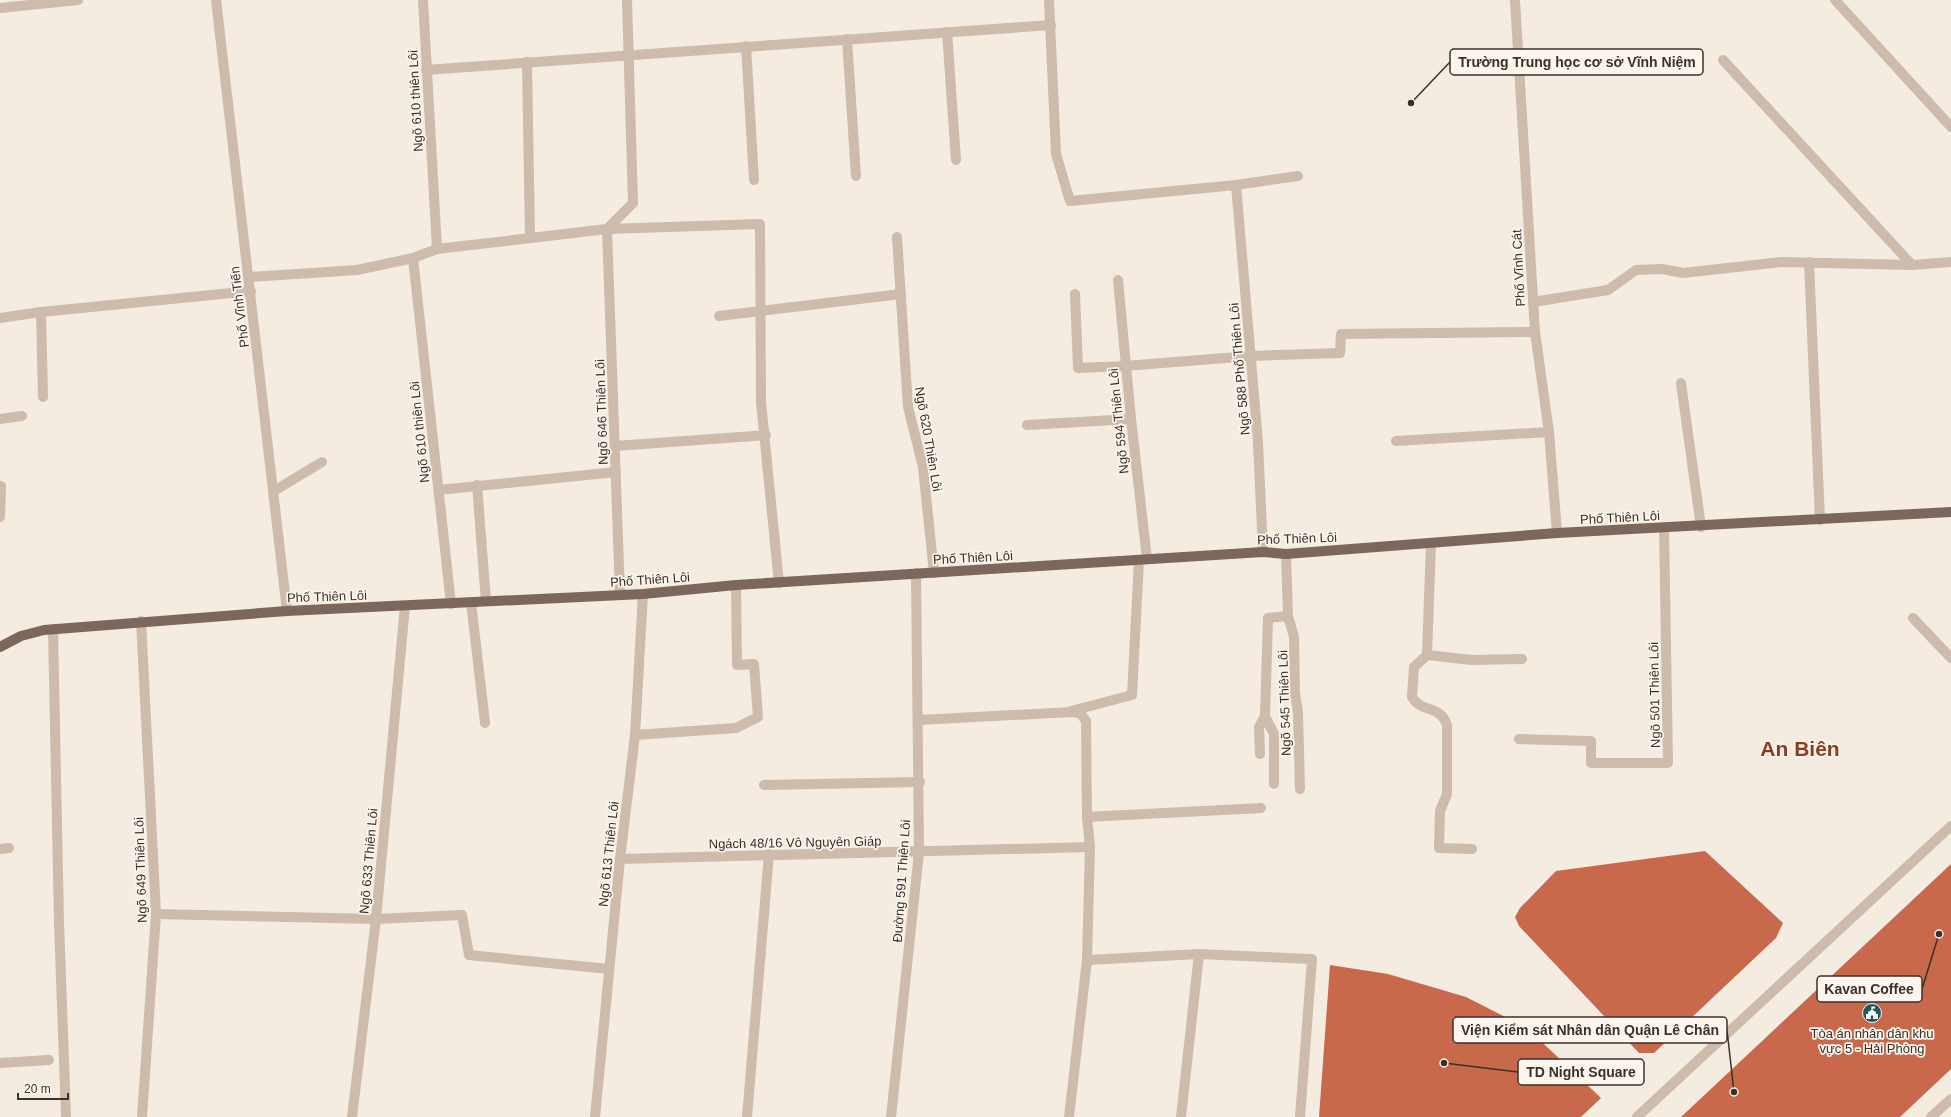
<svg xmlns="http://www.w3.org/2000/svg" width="1951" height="1117" viewBox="0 0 1951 1117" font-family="Helvetica,sans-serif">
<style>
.building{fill:#c8694b}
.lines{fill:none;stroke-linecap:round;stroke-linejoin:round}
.minor{stroke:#cdbbac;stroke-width:10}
.major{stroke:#7d675c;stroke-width:10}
.labels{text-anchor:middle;stroke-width:3.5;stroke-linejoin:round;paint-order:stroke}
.street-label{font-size:13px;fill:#3b302b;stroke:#fbf5ee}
.poi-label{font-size:13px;fill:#3b302b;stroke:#fbf5ee}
.town-label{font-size:21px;font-weight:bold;fill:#8c3b22;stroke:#fbf5ee}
.leader{fill:none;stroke:#3b302b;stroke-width:1.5}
.callout-dot{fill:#3b302b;stroke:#fbf5ee;stroke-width:1.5}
.callout{fill:#fbf5ee;stroke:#3b302b;stroke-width:1.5}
.callout-label{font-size:14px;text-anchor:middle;font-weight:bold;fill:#3b302b}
</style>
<rect width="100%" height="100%" fill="#f4ebe1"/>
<!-- building -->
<g class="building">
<path d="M1705,851L1783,923L1776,938L1654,1053H1639L1519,926L1515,917L1520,908L1556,871Z"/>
<path d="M1951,864V1069L1900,1117H1681Z"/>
<path d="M1330,965L1388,974L1466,997L1527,1028L1601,1098L1581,1117H1319Z"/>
</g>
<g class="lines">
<!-- minor -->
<g class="minor">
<path d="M216,0L287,611"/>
<path d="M423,0L437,249"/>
<path d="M1049,0L1056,154L1070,201L1236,185L1298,176"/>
<path d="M1515,0L1535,332L1549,432L1557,533"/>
<path d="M1835,0L1951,127"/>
<path d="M0,8L78,0"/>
<path d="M947,32L956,160"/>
<path d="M847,39L856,176"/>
<path d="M746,46L754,180"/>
<path d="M1723,60L1912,265"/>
<path d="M527,62L530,238"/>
<path d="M426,70L1051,25"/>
<path d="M1236,185L1258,442L1263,552"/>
<path d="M897,237L908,407L923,467L934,573"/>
<path d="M413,258L451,604"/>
<path d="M1809,262L1820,520"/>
<path d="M249,277L357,270L413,258L437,249L607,229L760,224L761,402L779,583"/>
<path d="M1118,280L1131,419L1147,559"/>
<path d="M1075,294L1078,368L1125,366L1250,356L1340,353L1341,334L1535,332"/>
<path d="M1533,302L1608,290L1636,270L1662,269L1683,273L1781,262L1912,265L1951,262"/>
<path d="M41,312L43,397"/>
<path d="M719,316L901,294"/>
<path d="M0,318L41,312L251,291"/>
<path d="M1681,383L1701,527"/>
<path d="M0,419L22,416"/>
<path d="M1027,425L1131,419"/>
<path d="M1396,441L1549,432"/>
<path d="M615,446L766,435"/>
<path d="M477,485L486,601"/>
<path d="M439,490L616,472"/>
<path d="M274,491L322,462"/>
<path d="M0,517L1,486"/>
<path d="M1431,543L1427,655L1414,667L1412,697C1422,714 1440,704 1447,725V794L1440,811L1439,848L1472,849"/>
<path d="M1286,554L1288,616L1294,637L1295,693L1298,713L1300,789"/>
<path d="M620,595L607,229L633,203L627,0"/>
<path d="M471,602L485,723"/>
<path d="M1913,618L1951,658"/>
<path d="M141,621L156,914L142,1117"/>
<path d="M53,629L59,922L66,1117"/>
<path d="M1427,655L1472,660L1522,659"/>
<path d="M1071,711L1132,695L1139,560"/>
<path d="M918,720L1073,712L1081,714L1086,721L1087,817L1090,847L1087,960L1069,1117"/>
<path d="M635,735L736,728L758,717L754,664L737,665L736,585"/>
<path d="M1519,739L1591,741V763H1668L1664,528"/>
<path d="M1260,754L1259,727L1265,716"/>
<path d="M1274,784V734L1265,716L1268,618L1288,616"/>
<path d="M764,785L920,782"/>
<path d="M1087,817L1261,808"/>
<path d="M0,849L9,848"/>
<path d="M620,859L1090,847"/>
<path d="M156,914L376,919L462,915L469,955L609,969"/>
<path d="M1087,960L1199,954L1312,959L1300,1117"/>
<path d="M0,1063L49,1060"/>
<path d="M352,1117L376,919L405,606"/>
<path d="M595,1117L620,859L635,735L643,594"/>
<path d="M747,1117L769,854"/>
<path d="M891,1117L919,852L916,573"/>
<path d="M1181,1117L1199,954"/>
<path d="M1637,1117L1951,826"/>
<path d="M1931,1117L1951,1099"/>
</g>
<!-- major -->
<path class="major" d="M0,647L21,636L44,630L287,611L643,594L736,585L1263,552L1286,554L1557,533L1951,512"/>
</g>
<!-- icons -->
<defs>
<symbol id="civic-disc" viewBox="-11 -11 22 22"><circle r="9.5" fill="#1f5a5e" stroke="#fbf5ee"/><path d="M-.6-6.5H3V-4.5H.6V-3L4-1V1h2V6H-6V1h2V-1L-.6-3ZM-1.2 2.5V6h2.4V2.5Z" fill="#fff"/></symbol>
</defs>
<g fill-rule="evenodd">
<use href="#civic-disc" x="1861" y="1002" width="22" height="22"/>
</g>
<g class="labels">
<!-- street labels -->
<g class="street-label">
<text transform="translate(415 101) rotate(-93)" y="5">Ngõ 610 thiên Lôi</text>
<text transform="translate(1518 268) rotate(-93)" y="5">Phố Vĩnh Cát</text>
<text transform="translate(239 307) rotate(-97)" y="5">Phố Vĩnh Tiến</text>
<text transform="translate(1239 369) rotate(-95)" y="5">Ngõ 588 Phố Thiên Lôi</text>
<text transform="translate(601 412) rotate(-92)" y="5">Ngõ 646 Thiên Lôi</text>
<text transform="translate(1118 421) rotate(-96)" y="5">Ngõ 594 Thiên Lôi</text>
<text transform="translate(419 432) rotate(-96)" y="5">Ngõ 610 thiên Lôi</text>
<text transform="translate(929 439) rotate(80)" y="5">Ngõ 620 Thiên Lôi</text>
<text transform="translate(1620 517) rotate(-3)" y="5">Phố Thiên Lôi</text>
<text transform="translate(1297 538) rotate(-2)" y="5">Phố Thiên Lôi</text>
<text transform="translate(973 557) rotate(-3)" y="5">Phố Thiên Lôi</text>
<text transform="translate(650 579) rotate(-4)" y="5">Phố Thiên Lôi</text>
<text transform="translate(327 596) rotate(-2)" y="5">Phố Thiên Lôi</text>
<text transform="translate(1654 695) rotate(-91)" y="5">Ngõ 501 Thiên Lôi</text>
<text transform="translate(1284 703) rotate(-92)" y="5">Ngõ 545 Thiên Lôi</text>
<text transform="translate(795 842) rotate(-1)" y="5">Ngách 48/16 Vô Nguyên Giáp</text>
<text transform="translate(608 854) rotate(-84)" y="5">Ngõ 613 Thiên Lôi</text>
<text transform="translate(368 861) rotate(-85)" y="5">Ngõ 633 Thiên Lôi</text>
<text transform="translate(140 870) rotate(-92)" y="5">Ngõ 649 Thiên Lôi</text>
<text transform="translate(901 881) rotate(-86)" y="5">Đường 591 Thiên Lôi</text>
</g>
<!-- poi labels -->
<g class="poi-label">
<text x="1872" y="1038">Tòa án nhân dân khu<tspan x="1872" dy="15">vực 5 - Hải Phòng</tspan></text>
</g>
<!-- town labels -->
<g class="town-label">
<text x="1800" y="756">An Biên</text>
</g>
</g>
<!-- callouts -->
<path class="leader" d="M1411 103L1450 62M1939 934L1922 989M1734 1092L1727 1030M1444 1063L1518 1072"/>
<g class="callout-dot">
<circle cx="1411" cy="103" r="4"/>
<circle cx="1939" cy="934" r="4"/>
<circle cx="1734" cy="1092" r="4"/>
<circle cx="1444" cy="1063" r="4"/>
</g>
<g class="callout">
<rect x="1450" y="49" width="253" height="26" rx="4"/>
<rect x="1817" y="976" width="105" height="26" rx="4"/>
<rect x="1453" y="1017" width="274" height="26" rx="4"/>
<rect x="1518" y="1059" width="126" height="26" rx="4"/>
</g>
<g class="callout-label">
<text x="1577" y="67">Trường Trung học cơ sở Vĩnh Niệm</text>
<text x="1869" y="994">Kavan Coffee</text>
<text x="1590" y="1035">Viện Kiểm sát Nhân dân Quận Lê Chân</text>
<text x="1581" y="1077">TD Night Square</text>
</g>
<!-- scale -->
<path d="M18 1093v6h50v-6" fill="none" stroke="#3b302b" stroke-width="2"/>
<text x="24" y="1093" font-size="12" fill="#3b302b" stroke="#fbf5ee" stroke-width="3" paint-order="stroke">20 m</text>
</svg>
